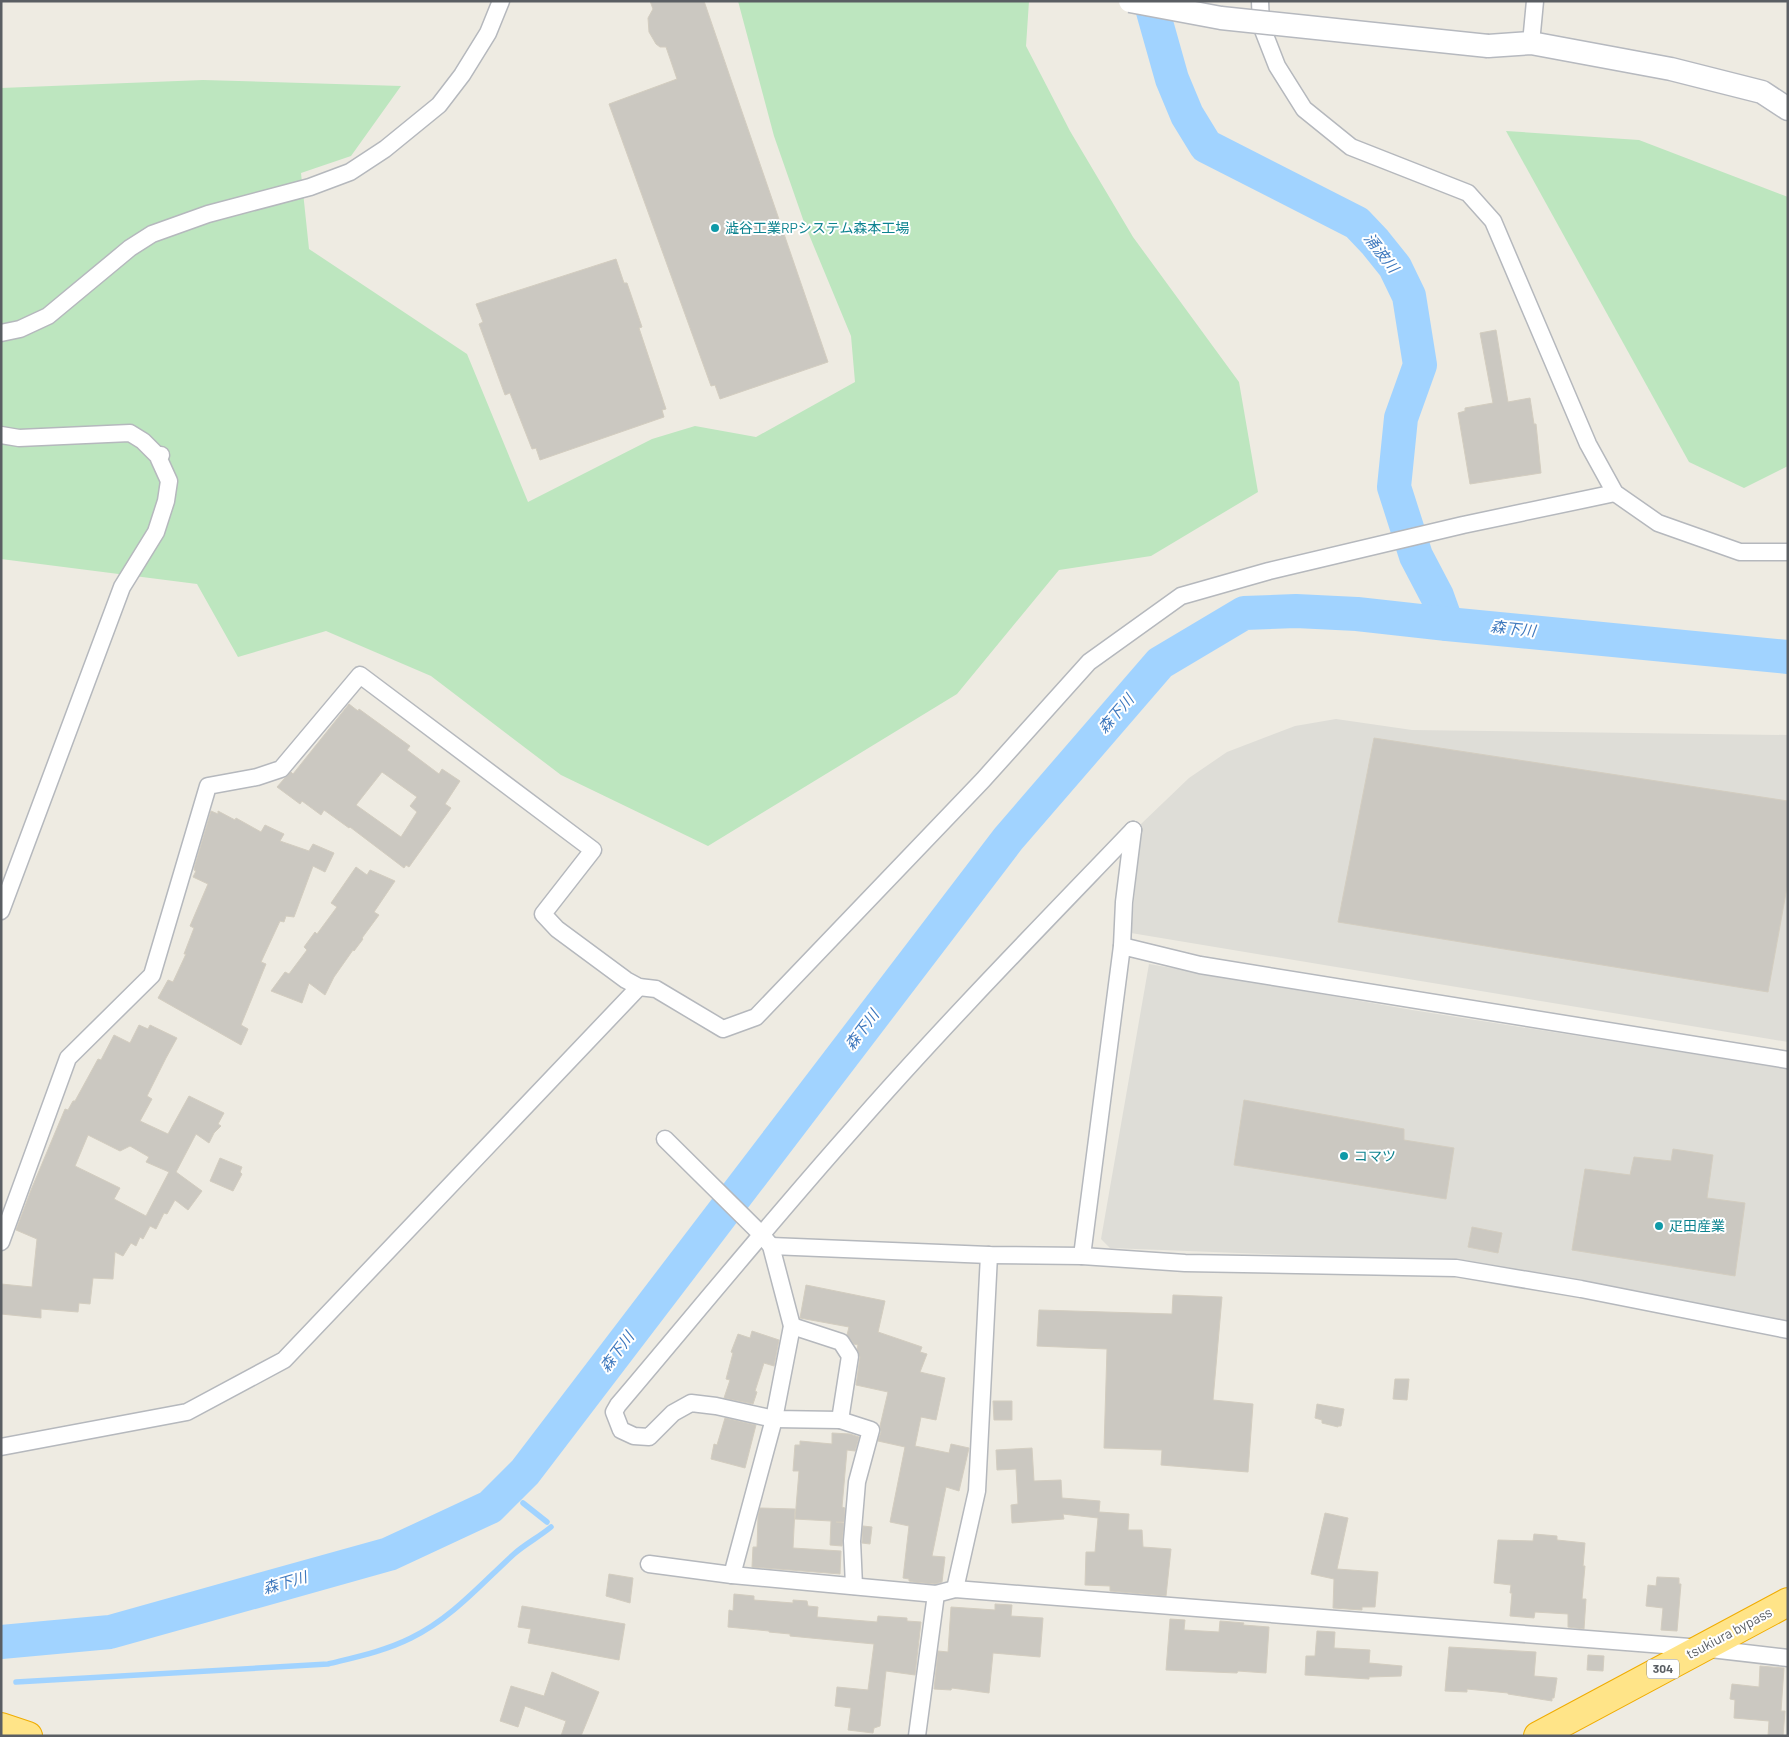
<svg xmlns="http://www.w3.org/2000/svg" width="1789" height="1737" viewBox="0 0 1789 1737" font-family="Barlow,'Noto Sans JP',sans-serif">
<style>
.industrial{fill:#deddd7}
.green{fill:#bde6bf}
.lines{fill:none;stroke-linecap:round;stroke-linejoin:round}
.stream{stroke:#a1d3ff;stroke-width:5.5}
.river{stroke:#a1d3ff;stroke-width:34}
.building{fill:#cbc8c1;stroke:#d3cdc0;fill-rule:evenodd}
.street-casing{stroke:#b5b8bd;stroke-width:19}
.secondary-casing{stroke:#b6b9bf;stroke-width:25}
.highway-casing{stroke:#f0ac00;stroke-width:30}
.street{stroke:#fff;stroke-width:16}
.secondary{stroke:#fff;stroke-width:22}
.highway{stroke:#ffe488;stroke-width:28}
.secondary-bridge-casing{stroke:#b6b9bf;stroke-width:25;stroke-linecap:butt}
.secondary-bridge{stroke:#fff;stroke-width:22}
.culture-dot{fill:#0f9aa8;stroke:#fff;stroke-width:2}
.labels{text-anchor:middle;stroke-width:4;stroke-linejoin:round;paint-order:stroke}
.shield{fill:#fff;stroke:#8c8e92;stroke-width:1}
.shield-label{font-size:12px;font-weight:bold;fill:#5a5e63}
.culture-label{font-size:14px;fill:#0d838f;stroke:#fff;text-anchor:start}
.street-label{font-size:14px;fill:#5a5e63;stroke:#fff}
.water-label{font-size:15px;font-style:italic;fill:#3e78bd;stroke:#fff}
</style>
<rect width="100%" height="100%" fill="#eeebe2"/>
<!-- industrial -->
<g class="industrial">
<path d="M1336,719L1412,730L1788,735V1042L1131,933L1141,824L1189,778L1227,752L1295,726Z"/>
<path d="M1149,964L1412,1010L1788,1069V1324L1727,1310L1473,1262L1110,1248L1101,1239Z"/>
</g>
<!-- green -->
<g class="green">
<path d="M738,1H1029L1026,46L1070,131L1133,237L1239,382L1258,492L1151,556L1059,570L957,694L708,846L561,775L431,676L326,631L238,657L197,584L1,559V88L203,80L401,86L351,156L301,173L309,249L467,354L528,502L652,439L695,426L756,437L855,382L851,336L805,225L774,136Z"/>
<path d="M1506,131L1639,140L1788,197V466L1744,488L1689,462Z"/>
</g>
<g class="lines">
<!-- stream -->
<g class="stream">
<path d="M523,1503L547,1522"/>
<path d="M16,1682L328,1664C356,1657 385,1651 411,1638C452,1618 481,1584 514,1554C525,1544 539,1537 551,1527"/>
</g>
<!-- river -->
<g class="river">
<path d="M1150,1L1172,79L1187,115L1206,146L1357,223L1375,242L1395,267L1409,296L1420,365L1401,418L1394,487L1416,556L1437,596L1447,624"/>
<path d="M1,1642L110,1632L389,1554L490,1507L525,1472L1008,839L1160,663L1244,613L1296,611L1357,614L1447,624L1788,657"/>
</g>
</g>
<!-- building -->
<g class="building">
<path d="M650,1H704L828,362L720,399L715,385L711,386L609,104L677,79L666,47H660L656,44L649,32L648,18L653,9Z"/>
<path d="M616,259L624,283H627L642,327L639,328L666,409L662,410L664,417L540,460L536,448L532,449L510,393L505,395L479,324L483,322L476,304Z"/>
<path d="M1496,330L1508,402L1530,398L1534,424H1536L1541,473L1470,484L1458,413L1465,411V408L1493,403L1480,333Z"/>
<path d="M349,704L358,711L359,709L410,746L407,750L439,774L442,769L460,781L445,804L451,808L409,867L406,865L404,868L350,827L349,828L324,810L321,815L302,801L300,804L277,787L284,779L291,772L293,774ZM382,772L417,797L410,806L417,812L401,837L356,805Z"/>
<path d="M1374,738L1788,801V882L1768,992L1338,922Z"/>
<path d="M211,811L218,814V811L235,820L236,818L261,832L265,825L284,834L280,841L309,851L313,844L334,853L325,872L313,866L294,917L286,916L284,922L280,921L261,962L266,964L241,1025L248,1029L241,1045L158,998L168,980L173,982L186,954H184L194,928L190,926L208,884L193,877L196,871L194,870L195,865Z"/>
<path d="M356,867L367,875L370,870L395,881L374,912L379,915L362,938L363,939L354,951L353,950L334,977L325,995L309,983L302,1003L271,991L285,972L289,974L307,950L304,947L315,932L317,934L337,907L331,903Z"/>
<path d="M139,1025L148,1029L150,1025L177,1038L166,1058L147,1096L152,1099L140,1121L168,1134L189,1096L224,1113L218,1124L221,1126L214,1133L209,1143L196,1134L176,1172L202,1191L188,1210L175,1200L167,1214L164,1213L156,1229L150,1226L143,1239L140,1237L136,1246L131,1243L123,1256L115,1252L113,1279L93,1278L90,1304L79,1303L78,1312L41,1309V1318L1,1314V1284L32,1287L37,1239L16,1230L31,1190L65,1109L68,1110L73,1101H75L98,1059L101,1060L114,1035L130,1043ZM88,1135L120,1151L130,1146L149,1157L146,1162L169,1172L146,1216L114,1199L120,1188L75,1166Z"/>
<path d="M1244,1100L1404,1129V1140L1454,1148L1446,1199L1234,1165Z"/>
<path d="M1673,1149L1713,1155L1707,1198L1745,1203L1735,1276L1572,1250L1585,1169L1630,1175L1634,1157L1671,1161Z"/>
<path d="M220,1158L242,1167L240,1172L242,1174L233,1191L210,1181Z"/>
<path d="M1472,1227L1502,1233L1498,1253L1468,1247Z"/>
<path d="M806,1285L885,1301L878,1332L922,1347L920,1352L927,1354L920,1372L945,1378L936,1420L921,1417L915,1446L949,1453L951,1444L969,1448L959,1491L946,1487L932,1556L945,1557L942,1582L935,1584L913,1582L909,1581V1579L903,1578L909,1526L890,1522L905,1447L878,1441L881,1432L880,1426L888,1392L856,1385L860,1357L857,1349L858,1345L854,1344L847,1335L849,1327L800,1318Z"/>
<path d="M1173,1295L1222,1297L1213,1400L1253,1404L1248,1472L1161,1465L1162,1450L1104,1448L1107,1349L1037,1346L1039,1310L1172,1314Z"/>
<path d="M752,1331L779,1340L774,1366L764,1363L755,1391L757,1392L753,1404L724,1398L730,1380L726,1379L733,1353L731,1352L738,1334L750,1338Z"/>
<path d="M1395,1379H1409L1407,1400L1393,1399Z"/>
<path d="M993,1401H1012V1420H994Z"/>
<path d="M1317,1404L1344,1409L1341,1426H1338V1427L1322,1423V1420L1315,1418Z"/>
<path d="M725,1418L756,1425L745,1468L711,1459L714,1444L717,1445Z"/>
<path d="M832,1433L850,1434L859,1437L855,1451L847,1450L842,1507L845,1508L844,1522H836L844,1523L842,1546L830,1545L831,1521L795,1519L799,1471H793L795,1445H800V1441L832,1444Z"/>
<path d="M1032,1448L1034,1481L1061,1480L1062,1498L1100,1501L1099,1512L1129,1514L1128,1530H1142L1143,1547L1171,1549L1166,1596L1110,1591V1586L1085,1585L1086,1552H1095L1098,1518L1063,1514L1064,1519L1012,1523L1011,1505L1018,1504L1016,1469L997,1470L996,1450Z"/>
<path d="M760,1508L795,1509L793,1548L841,1551L840,1574L752,1567L753,1547H757L758,1517Z"/>
<path d="M1325,1513L1348,1518L1337,1569L1378,1572L1375,1607H1362V1610L1333,1608L1334,1579L1311,1574Z"/>
<path d="M863,1526L872,1527L870,1544L862,1543Z"/>
<path d="M1534,1534L1557,1536V1540L1585,1543L1583,1566H1585L1582,1599H1586L1584,1629L1568,1627V1614L1535,1612L1534,1618L1510,1616L1512,1593H1510L1511,1585L1494,1583L1498,1540L1533,1541Z"/>
<path d="M609,1574L633,1578L630,1603L606,1596Z"/>
<path d="M1657,1577L1679,1578V1584H1681L1677,1631L1661,1630L1663,1608L1646,1606L1648,1585L1656,1586Z"/>
<path d="M734,1594L754,1596V1600L793,1603V1600L807,1601L808,1606L818,1607L817,1617L877,1622L878,1616L907,1618V1621L921,1622L915,1675L886,1671L880,1726L874,1728L873,1733L848,1730L851,1708L835,1706L837,1687L868,1690L874,1644L790,1636V1634L769,1632V1631L728,1627L729,1610L733,1611Z"/>
<path d="M995,1604L1012,1605L1011,1616L1043,1618L1040,1657L993,1653L989,1693L952,1688L951,1690L934,1689L938,1651L948,1652L951,1607L995,1610Z"/>
<path d="M522,1606L625,1624L619,1660L528,1643L531,1629L518,1627Z"/>
<path d="M1170,1619L1185,1620L1184,1630L1219,1632L1220,1621L1244,1623L1243,1625L1269,1627L1266,1673L1238,1671L1237,1673L1166,1670Z"/>
<path d="M1317,1631L1335,1632L1334,1648L1370,1650L1369,1663L1402,1666L1401,1676L1369,1677V1679L1305,1675L1306,1656H1315Z"/>
<path d="M1449,1647L1536,1652L1534,1676L1557,1678L1554,1698H1552V1701L1508,1694V1693L1467,1689V1692L1445,1691Z"/>
<path d="M1588,1655L1604,1656L1603,1671L1587,1670Z"/>
<path d="M1760,1666L1784,1668L1781,1711H1785L1783,1736H1768L1769,1721L1734,1718L1735,1700L1730,1699L1732,1684L1759,1687Z"/>
<path d="M552,1672L599,1692L581,1736H561L566,1721L525,1706L518,1727L500,1721L511,1686L544,1696Z"/>
</g>
<g class="lines">
<defs>
<g id="street">
<path d="M1260,1L1261,25L1277,66L1304,109L1351,147L1468,193L1493,221L1588,444L1615,493L1658,523L1740,552H1788"/>
<path d="M1531,43L1535,1"/>
<path d="M1,333L20,329L48,316L130,248L152,234L208,214L310,187L350,172L385,149L439,105L462,75L488,33L501,1"/>
<path d="M1,435L19,438L130,433L143,441L157,455H161L159,459L169,481L166,501L156,532L122,587L1,911"/>
<path d="M1122,946L1124,902L1133,830"/>
<path d="M665,1139L761,1234L771,1246L792,1326L774,1419L732,1575"/>
<path d="M1,1242L68,1058L152,975L208,786L257,777L281,769L360,675L593,850L543,914L557,929L626,980L639,987L656,989L723,1029L756,1017L983,780L1089,662L1181,596L1269,571L1463,525L1615,493"/>
<path d="M771,1246L989,1255L1082,1256L1185,1263L1456,1268L1581,1289L1788,1330"/>
<path d="M1082,1256L1122,946L1200,965L1788,1060"/>
<path d="M792,1326L841,1342L850,1356L840,1420"/>
<path d="M1,1447L187,1412L284,1360L639,987"/>
<path d="M649,1564L732,1575L936,1594"/>
<path d="M854,1586L852,1541L857,1482L871,1430L840,1420L774,1419L716,1406L691,1403L673,1413L649,1437L634,1436L621,1430L614,1412L618,1405C696,1313 772,1220 852,1130C942,1027 1038,929 1133,830"/>
<path d="M955,1589L977,1491L989,1255"/>
<path d="M917,1736L936,1594L955,1589L1702,1648L1788,1658"/>
</g>
<path id="secondary" d="M1488,46L1531,43L1671,69L1762,92L1788,109"/>
<g id="highway">
<path d="M1,1727L28,1736"/>
<path d="M1538,1736L1788,1602"/>
</g>
</defs>
<!-- street casing -->
<use href="#street" class="street-casing"/>
<!-- secondary casing -->
<use href="#secondary" class="secondary-casing"/>
<!-- highway casing -->
<use href="#highway" class="highway-casing"/>
<!-- street -->
<use href="#street" class="street"/>
<!-- secondary -->
<use href="#secondary" class="secondary"/>
<!-- highway -->
<use href="#highway" class="highway"/>
<defs>
<path id="secondary-bridge" d="M1130,1L1221,18L1488,46"/>
</defs>
<!-- secondary-bridge casing -->
<use href="#secondary-bridge" class="secondary-bridge-casing"/>
<!-- secondary-bridge -->
<use href="#secondary-bridge" class="secondary-bridge"/>
</g>
<!-- markers -->
<g class="culture-dot">
<circle cx="715" cy="228" r="5"/>
<circle cx="1344" cy="1156" r="5"/>
<circle cx="1659" cy="1226" r="5"/>
</g>
<g class="labels">
<!-- shield labels -->
<rect class="shield" x="1647" y="1659.5" width="32" height="19" rx="4"/>
<g class="shield-label">
<text x="1663" y="1673">304</text>
</g>
<!-- culture labels -->
<g class="culture-label">
<text x="725" y="233">澁谷工業RPシステム森本工場</text>
<text x="1354" y="1161">コマツ</text>
<text x="1669" y="1231">疋田産業</text>
</g>
<!-- street labels -->
<g class="street-label">
<text transform="translate(1729 1633) rotate(-28)" y="5">tsukiura bypass</text>
</g>
<!-- water labels -->
<g class="water-label">
<text transform="translate(1381 253) rotate(52)" y="5">涌波川</text>
<text transform="translate(1513 629) rotate(6)" y="5">森下川</text>
<text transform="translate(1116 714) rotate(-49)" y="5">森下川</text>
<text transform="translate(862 1030) rotate(-53)" y="5">森下川</text>
<text transform="translate(617 1352) rotate(-53)" y="5">森下川</text>
<text transform="translate(285 1583) rotate(-16)" y="5">森下川</text>
</g>
</g>
<!-- border -->
<rect width="1789" height="1737" fill="none" stroke="#5a5e63" stroke-width="5"/>
</svg>
